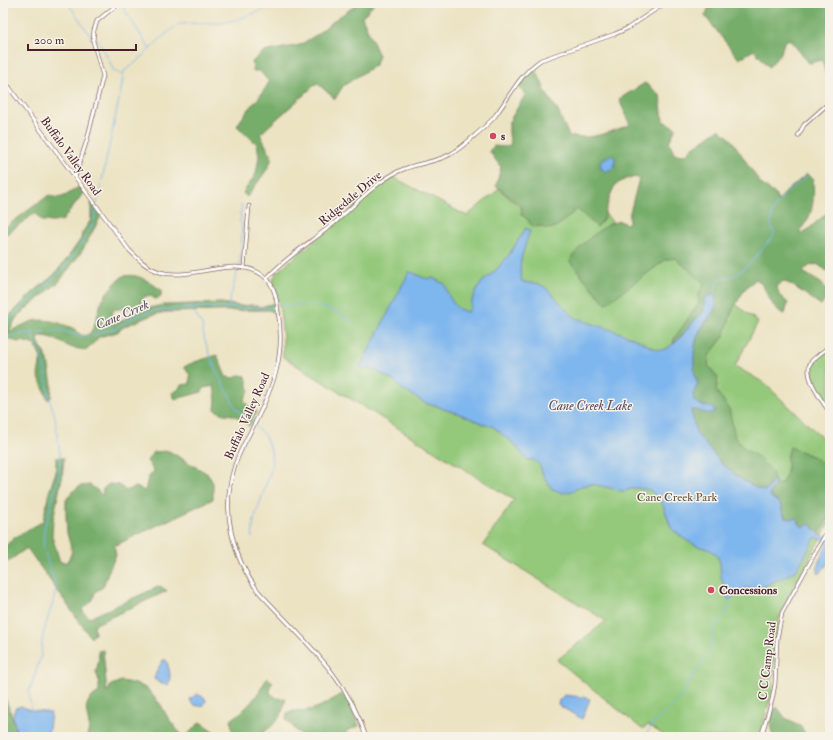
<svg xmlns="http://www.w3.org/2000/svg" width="833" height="740" viewBox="0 0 833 740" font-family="'IM FELL Double Pica',serif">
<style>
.industrial{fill:#d0bdcc}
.green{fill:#94c97b;stroke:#6f7453}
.forest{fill:#77ad6b;stroke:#60664b}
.water{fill:#7eb6ee;stroke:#646a8c}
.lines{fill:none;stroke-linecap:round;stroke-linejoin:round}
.stream{stroke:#7eb6ee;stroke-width:1}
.minor-casing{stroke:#836460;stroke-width:4.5}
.minor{stroke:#fff;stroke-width:3}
.poi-dot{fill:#d1495b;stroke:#f7f3e8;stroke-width:1.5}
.labels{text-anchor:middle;stroke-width:3;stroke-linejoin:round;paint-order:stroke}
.poi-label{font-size:12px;font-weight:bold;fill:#4a1f2b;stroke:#f7f3e8;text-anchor:start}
.street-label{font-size:12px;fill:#4a1f2b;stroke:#f7f3e8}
.park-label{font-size:12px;fill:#605243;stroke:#f7f3e8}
.water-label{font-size:13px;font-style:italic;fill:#5a4c66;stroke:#f7f3e8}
</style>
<rect width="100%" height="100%" fill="#f7f3e8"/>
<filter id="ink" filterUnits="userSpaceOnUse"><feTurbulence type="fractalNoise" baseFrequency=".025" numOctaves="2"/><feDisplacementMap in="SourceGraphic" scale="8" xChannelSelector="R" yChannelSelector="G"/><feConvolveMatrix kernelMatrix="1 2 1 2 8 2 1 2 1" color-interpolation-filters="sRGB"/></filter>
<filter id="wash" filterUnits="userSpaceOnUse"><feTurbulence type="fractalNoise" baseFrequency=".012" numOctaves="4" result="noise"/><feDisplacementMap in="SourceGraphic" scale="16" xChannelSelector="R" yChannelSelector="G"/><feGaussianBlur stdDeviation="0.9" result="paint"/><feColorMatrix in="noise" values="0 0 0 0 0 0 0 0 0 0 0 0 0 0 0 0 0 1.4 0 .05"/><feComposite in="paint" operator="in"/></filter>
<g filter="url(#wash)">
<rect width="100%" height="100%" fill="#ece3c3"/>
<!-- industrial -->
<path class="industrial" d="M639,3H661L647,13Z"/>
<!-- green -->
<g class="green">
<path d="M393,177L467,216L499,189L530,216L590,195L613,223L664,257L676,256L758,322L735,366L764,383L830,445V521L788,598L779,618L775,640L772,693L759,737H667L648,725L642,729L557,660L606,621L483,545L514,500L283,357C284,330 280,306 273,279L278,271L339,221L365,196Z"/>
<path d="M830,348V407C822,394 806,377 816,361C819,356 825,352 830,348Z"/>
</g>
<!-- forest -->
<g class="forest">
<path d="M359,3H375L362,17L379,56L375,65L343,86L335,99L317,83L260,134L272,158L268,168L247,197L243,193L256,174L259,156L257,144L237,126C246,110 260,99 269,82L260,71H253L252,62L263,52L300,45L316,35L336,19Z"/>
<path d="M711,3H830V64L826,74L822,60L809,63L789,39L784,42L781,53L769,67L754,50L739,59L705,16Z"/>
<path d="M535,67L546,93L557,109L569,136C594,140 608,132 630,125L619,99L645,83L660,95L663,121L676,128L669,142L675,154L686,155L692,148L719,129L731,139L761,184L775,194L778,201L787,191L807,174L813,180C814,193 814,207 808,219C805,224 802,227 800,233L803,234L830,210V273L817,264L809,266L803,272L821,283L830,293V295L821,305L792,285L783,281L777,287L779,295L788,303L785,314C767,307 770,289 756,279L745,289L733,309L724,336L709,356L708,365L718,378L716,391L729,408L735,437L744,448L759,458L772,471L774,480L776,483L775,486L782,483L787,473V457L790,447L814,457L830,470V515L819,534L811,524L802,527L799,522L786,518L782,511L781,505L770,496V492L773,487L770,484L766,491L758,489L739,478L721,463L696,433L691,409H697L705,413L711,407L703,406L693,401V394L698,384C690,369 693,343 701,329C703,325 707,323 709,319C712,311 712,302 714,294L705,298L703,313L697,317L690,327L673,344L674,339L699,303L698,296L704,283L675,258L665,260L606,304L570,262C571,253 599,229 608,225C611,223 616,222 620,221L626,224L629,223V216L639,179L636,177L626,179L615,185L610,196L603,220L597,227L577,209C567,217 553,236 541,226L535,227L530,224L529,221L521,214L522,207L496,186L501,167L489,151L494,146L504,147L511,146L509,134V122L525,95L518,84Z"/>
<path d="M79,187L84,192L62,221L53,222L42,221L35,213L8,233L3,235V229L49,195C62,202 68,193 79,187Z"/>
<path d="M91,203L101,216L82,251L59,282L21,313L15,320L9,332C31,321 38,316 62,324C70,327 76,328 80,335C81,335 86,336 87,335C95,333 98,308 102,301C106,292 115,283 123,276C139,273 148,281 161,290V297L155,299L150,295L144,297L141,302L142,306C134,310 122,307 113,310L112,319L115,324L136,313L149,308L164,305L221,303L241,306L252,305L261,307L274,303L275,313L269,310L167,312L152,315L140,320L125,326L117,332L99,337L87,350C82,349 78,349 73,348C61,344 53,335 39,336L38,341L48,361L52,384L51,398L48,400L38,375L41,358L35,345L22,341L18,342L7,338L3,340V322L31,294L54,275L66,260L81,239L82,233L91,220Z"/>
<path d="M217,355L226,377L235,378L239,375L246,376L249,390L244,400L247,405L257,412L249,427L241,419L233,415L224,414L215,410L216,400L214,386L204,388L202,392L175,399L172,393L178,390L181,385L190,384V375L184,367C194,361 206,359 217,355Z"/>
<path d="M169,451L208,474L213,483V499L114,546L116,555L109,570L103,587L95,592L93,600L82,610L89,618L160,586L167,591L94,625L95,634L91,638L27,548L3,565V550C12,535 30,530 43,521L49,492L56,472V458H64L62,477L53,520L52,536L60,562H68L72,551L67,533L66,516V500L72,492L80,486L90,485L97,490L102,496L103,489L109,484L119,485L126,491L136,487L145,491L148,478L154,471L147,461L153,452Z"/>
<path d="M103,650L107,693L111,685L121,681L138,684L147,689L161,705L168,718L183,737H88L87,735C95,719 74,707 99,692V681L96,672L99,659L98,651Z"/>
<path d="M267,678L273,682L270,686V693L277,698L286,699L281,716L272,726L257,737H232L233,736L231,720C250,706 256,698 267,678Z"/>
<path d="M3,691L15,725L14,737H3Z"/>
<path d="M342,694L349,702L359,726L346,731L347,737H302L286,719L287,713C295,709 304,712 313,709C323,706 333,699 342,694Z"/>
<path d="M777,707L785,718L790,720L800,726L808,737H773C769,723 768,719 777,707Z"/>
<path d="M200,722L219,735L226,737H185Z"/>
</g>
<!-- water -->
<g class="water">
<path d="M610,155L614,156L615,160L614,167L606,172L602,169L600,165L601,161Z"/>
<path d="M526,228L530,230C526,246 516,263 522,281C529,285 536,281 543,286C556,295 563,309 576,318C597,326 619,331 640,341C647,344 657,353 665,349C682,342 689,322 703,313L705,298L714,294C720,309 710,315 702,327C693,339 691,370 698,384L693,394L694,401L703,406L711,407L716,411C705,417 702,409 691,410L696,433L721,463L739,478L758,489L766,491L774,480L776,483L770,492V496L781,505L782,511L785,518L793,519L796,518L802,527L811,524C816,531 821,537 830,537V562C825,566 823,571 818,574C818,570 817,565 819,561C823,552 833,541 816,537L796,571L765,586L758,588H746L741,590L731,599H728L721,577L720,563L717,555L710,550L695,545L684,539L671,528L663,505L650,490L636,488L623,491L592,484L582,486L572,491L563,493L552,489L543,475L540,466L534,460H527L515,445L492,426L486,425L457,413L443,409L435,405L427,404L403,390L395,382L376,371L360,367L409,272C419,273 422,281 433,278L440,282L444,283C449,296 453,310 468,312L470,309L471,303L475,293L482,282L495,271L509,255Z"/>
<path d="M163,660H166C169,668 172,676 168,685L162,684L154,679L157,670Z"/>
<path d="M197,694L205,698L206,701L204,705L198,706L192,704L190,699Z"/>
<path d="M564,695L582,697L590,699L582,719L558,705L559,700Z"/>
<path d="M21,706L31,710L51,713L48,737H14L13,735L16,731L13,716L15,708Z"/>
</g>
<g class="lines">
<!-- stream -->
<g class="stream">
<path d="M68,3L92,38"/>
<path d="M121,4L150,50"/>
<path d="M95,39L98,40C102,47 111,62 113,70L122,75"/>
<path d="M97,204L121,90L124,71C144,59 157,38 178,25C183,22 212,24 220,23C243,20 263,8 285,3"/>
<path d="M239,265C242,256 240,246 242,236C243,231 240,229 242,224L239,221L241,218L240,213L242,209L241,206L242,204"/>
<path d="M714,294L718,280L736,275L752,261L774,235C773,231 771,226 771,222C771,202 794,187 808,175"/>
<path d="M229,306L230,299L238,269"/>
<path d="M280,306C299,304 321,304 338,313C344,315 349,320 354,323"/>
<path d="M191,309L196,315L202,325L204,338L215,369L236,408L264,435L271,450L272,467L254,520L252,538"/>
<path d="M3,326L17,312L61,271L75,253L93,224L96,207"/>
<path d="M31,333L38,346L43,359L49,397L55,417L60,455L59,474L44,530L43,547L56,587L54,599L45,627L42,641L41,656L29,692L31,710"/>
<path d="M3,338L27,333L53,331H63L80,336H92L101,332L115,329L133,317L159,309L165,310L203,307L222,308L236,307L243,309L253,306L259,308H274"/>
<path d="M644,737L653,724L675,704L682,694L707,654L711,644L715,626L726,614L731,599"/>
</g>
</g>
</g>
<g filter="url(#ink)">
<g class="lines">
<defs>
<g id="minor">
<path d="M3,79L129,250C138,259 147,268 160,272C192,282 239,252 266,278C274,285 277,301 278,311C286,357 273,387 253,427C246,440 238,454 234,468C221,511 232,556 258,591C299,636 348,677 366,737"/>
<path d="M3,93L10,88"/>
<path d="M798,136L804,125L830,102"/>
<path d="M75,177L87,140L103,76L93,41L94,30L97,21L119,3"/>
<path d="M244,268L249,206"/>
<path d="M267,278C286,257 311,242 333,224C354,206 373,184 399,171C415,163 435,163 451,154C460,149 489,124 495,116C510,96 520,74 541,60L615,34L628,28L665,3"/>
<path d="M830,346C824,351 816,356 811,362C802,375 823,402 830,413"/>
<path d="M761,737L772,700L775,684L777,639L782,613L830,526"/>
</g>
</defs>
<!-- minor casing -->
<use href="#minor" class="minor-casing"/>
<!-- minor -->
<use href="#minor" class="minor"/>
</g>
</g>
<!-- markers -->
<g class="poi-dot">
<circle cx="493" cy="136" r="4"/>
<circle cx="711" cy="590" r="4"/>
</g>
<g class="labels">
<!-- poi labels -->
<g class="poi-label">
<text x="501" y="140">s</text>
<text x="719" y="594">Concessions</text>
</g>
<!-- street labels -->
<g class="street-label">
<text transform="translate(71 156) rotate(54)" y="4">Buffalo Valley Road</text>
<text transform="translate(350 198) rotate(-40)" y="4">Ridgedale Drive</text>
<text transform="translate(247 416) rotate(-66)" y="4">Buffalo Valley Road</text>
<text transform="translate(767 661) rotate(-83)" y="4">C C Camp Road</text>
</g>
<!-- park labels -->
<g class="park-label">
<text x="677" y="501">Cane Creek Park</text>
</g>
<!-- water labels -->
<g class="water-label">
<text transform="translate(122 314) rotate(-23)" y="5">Cane Crrek</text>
<text x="590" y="410">Cane Creek Lake</text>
</g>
</g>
<!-- margin -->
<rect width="833" height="740" fill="none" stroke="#f7f3e8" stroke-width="16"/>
<!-- scale -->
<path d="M28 44v6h108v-6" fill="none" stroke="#4a1f2b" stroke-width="2"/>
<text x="34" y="44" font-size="12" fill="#4a1f2b" stroke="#f7f3e8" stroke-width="3" paint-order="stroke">200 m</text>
</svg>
